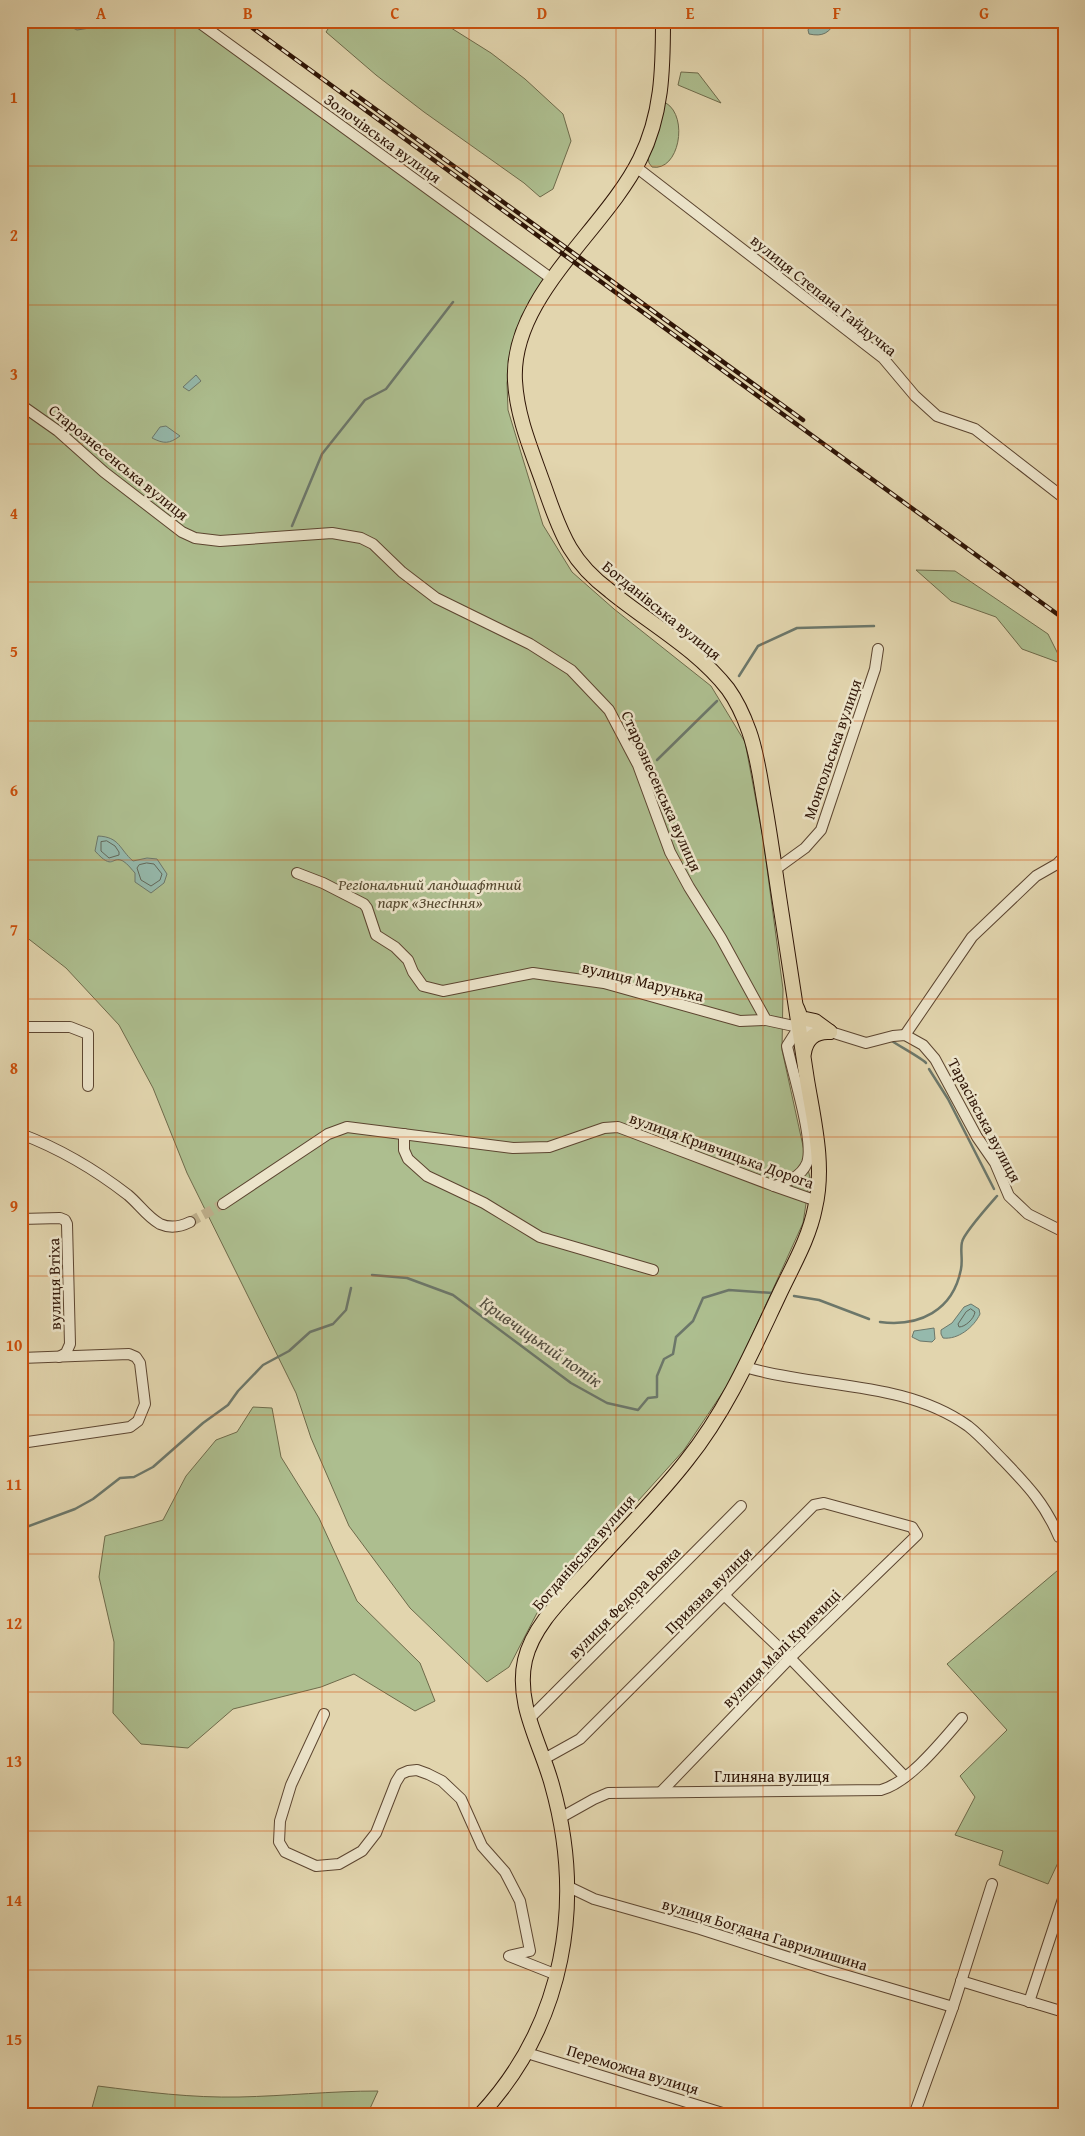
<svg xmlns="http://www.w3.org/2000/svg" width="1085" height="2136" viewBox="0 0 1085 2136" font-family="'Gentium Book Plus',serif">
<style>
.green{fill:#adbe8f;stroke:#6e6a4a}
.water{fill:#95b9ac;stroke:#6c776a}
.lines{fill:none;stroke-linecap:round;stroke-linejoin:round}
.shore{stroke:#626759;stroke-width:1}
.stream{stroke:#6c776a;stroke-width:2.5}
.minor-tunnel{stroke:#beaf8c;stroke-width:10;stroke-dasharray:10 5;stroke-linecap:butt}
.minor-casing{stroke:#5c4530;stroke-width:12}
.major-casing{stroke:#2f1506;stroke-width:16}
.minor{stroke:#ece4ca;stroke-width:10}
.major{stroke:#e2d5ae;stroke-width:14}
.rail-casing{stroke:#2f1506;stroke-width:4.5}
.rail{stroke:#ece4ca;stroke-width:2.5;stroke-dasharray:8;stroke-linecap:butt}
.grid{fill:none;stroke:#cc4f0b;stroke-width:1;stroke-opacity:0.55}
.labels{text-anchor:middle;stroke-width:5;stroke-linejoin:round;paint-order:stroke}
.street-label{font-size:16px;fill:#2f1506;stroke:#ece4ca}
.park-label{font-size:16px;font-style:italic;fill:#55482f;stroke:#ece4ca}
.water-label{font-size:18px;font-style:italic;fill:#534e40;stroke:#ece4ca}
.neatline{fill:none;stroke:#cc4f0b;stroke-width:2}
.grid-label{font-size:16px;text-anchor:middle;font-weight:bold;fill:#cc4f0b}
</style>
<rect width="100%" height="100%" fill="#e2d5ae"/>
<filter id="stains"><feTurbulence type="fractalNoise" baseFrequency=".004" numOctaves="4"/><feColorMatrix values="0 0 0 0 .2 0 0 0 0 .09 0 0 0 0 .02 0 0 0 .5 -.17"/></filter>
<radialGradient id="worn" r=".72"><stop offset=".6" stop-color="#630" stop-opacity="0"/><stop offset="1" stop-color="#630" stop-opacity=".3"/></radialGradient>
<!-- green -->
<g class="green">
<path d="M21,21H189L541,273L544,281L510,363L507,383L508,410L543,525L572,572L614,609L711,686L745,742L763,838L783,989L782,1050L810,1178L803,1223L733,1377L684,1450L537,1613L509,1667L487,1682L410,1608L349,1526L311,1438L296,1393L187,1173L153,1088L119,1025L66,968L21,933Z"/>
<path d="M337,21H440L491,53L525,79L563,114L571,141L553,189L540,197L524,183L424,112L376,75L326,32L330,26Z"/>
<path d="M681,72L698,73L721,103L678,85Z"/>
<path d="M666,103C689,117 679,172 652,167L649,163L648,157L663,105Z"/>
<path d="M916,570L955,571L1048,634L1063,664L1022,649L996,617L951,601Z"/>
<path d="M253,1407L272,1408L281,1457L319,1518L357,1601L420,1663L435,1701L415,1711L354,1674L321,1687L233,1709L188,1748L141,1744L113,1713L114,1642L99,1577L105,1536L163,1520L186,1476L216,1440L237,1432Z"/>
<path d="M1064,1565V1850L1048,1884L999,1865L1003,1851L955,1835L975,1797L960,1776L1007,1730L947,1664Z"/>
<path d="M98,2086C145,2092 192,2098 239,2097C286,2096 331,2091 378,2091L367,2115H90Z"/>
</g>
<!-- water -->
<g class="water">
<path d="M74,21H95L90,28L77,30L69,26Z"/>
<path d="M813,21H836C829,33 823,37 809,34L808,30Z"/>
<path d="M196,375L201,381L189,391L183,387Z"/>
<path d="M166,426L180,436C169,444 164,444 152,438L160,427Z"/>
<path d="M98,836C120,837 119,849 133,861L147,858L157,859L167,874L164,883L151,893L135,882V873C132,870 128,864 123,861C111,855 114,872 95,851Z"/>
<path d="M971,1304L979,1309L980,1314C974,1327 958,1340 943,1338L941,1334V1330L952,1323L964,1307Z"/>
<path d="M934,1328L935,1339L932,1342L920,1341L912,1337L914,1331Z"/>
</g>
<g class="lines">
<!-- shore -->
<g class="shore">
<path d="M107,841L115,846L119,852V855L109,858L101,851V842Z"/>
<path d="M147,863L154,864L162,874L160,880L151,886L141,880L137,868L139,865Z"/>
<path d="M971,1309L975,1312C974,1319 965,1327 959,1327L958,1324L966,1312Z"/>
</g>
<!-- stream -->
<g class="stream">
<path d="M292,526L322,454L365,400L386,389L453,302"/>
<path d="M739,676L758,646L797,628L874,626"/>
<path d="M657,760L717,701"/>
<path d="M892,1041C899,1046 923,1059 926,1063"/>
<path d="M929,1069L948,1099L994,1189"/>
<path d="M372,1275L407,1278L453,1295L571,1383L607,1403L638,1410L648,1398L657,1397V1376L664,1359L673,1354L676,1337L693,1321L703,1298L729,1290L773,1293"/>
<path d="M794,1296L819,1300L869,1319"/>
<path d="M880,1322C919,1327 953,1311 961,1269C963,1260 960,1250 962,1242C964,1233 990,1204 997,1196"/>
<path d="M21,1529L75,1509L93,1499L120,1478L134,1477L153,1467L203,1423L228,1405L238,1391L263,1365L289,1351L310,1332L333,1324L346,1310L351,1288"/>
</g>
<!-- minor-tunnel -->
<path class="minor-tunnel" d="M190,1222L223,1204"/>
<defs>
<g id="minor">
<path d="M197,21L552,279"/>
<path d="M636,167L883,358L915,396L937,416L975,429L1064,498"/>
<path d="M21,405L58,431L104,472L182,532L195,538L220,541L332,533L361,538L373,544L402,572L436,598L530,644L571,670L609,710L638,765L670,852L689,887L721,938L766,1020L803,1028H818L866,1043L893,1036L905,1035L923,1045L935,1059L977,1137L995,1163L1009,1196L1028,1214L1064,1232"/>
<path d="M776,869L805,848L821,830L875,669L878,649"/>
<path d="M297,873L323,883L364,904L367,908L376,935L395,947L408,960L413,972L423,986L443,991L533,973L604,983L740,1021L766,1020"/>
<path d="M21,1027H70L88,1034V1086"/>
<path d="M905,1035L972,937L1036,876L1057,864L1064,857"/>
<path d="M21,1134C58,1148 97,1171 128,1195C139,1204 147,1217 160,1224C169,1228 180,1227 190,1222"/>
<path d="M404,1134V1150L408,1159L427,1176L484,1203L540,1237L653,1270"/>
<path d="M774,1186C787,1182 801,1177 807,1163C815,1142 792,1071 787,1046L799,1027"/>
<path d="M223,1204L328,1134L347,1127L513,1148L549,1147L604,1128L618,1127L774,1186L817,1201"/>
<path d="M21,1219L60,1218L65,1220L67,1224L70,1344L66,1353L59,1357"/>
<path d="M21,1358L129,1354L136,1357L140,1363L145,1404L138,1421L130,1427L21,1443"/>
<path d="M745,1367C819,1389 903,1380 968,1426C981,1436 992,1449 1004,1461C1028,1486 1045,1504 1059,1537L1064,1539"/>
<path d="M724,1595L790,1658L905,1777"/>
<path d="M324,1714L291,1785L280,1821L279,1842L285,1852L316,1866L339,1864L362,1851L376,1833L396,1782L401,1774L408,1771L417,1770L428,1774L442,1781L461,1799L482,1846L505,1872L520,1901L530,1951L509,1956L557,1975"/>
<path d="M529,1719L741,1506"/>
<path d="M544,1759L580,1739L814,1505L824,1503L912,1527L917,1535L790,1658L661,1792"/>
<path d="M560,1818L594,1799L608,1793L881,1790C910,1782 942,1741 962,1718"/>
<path d="M569,1887L594,1899L700,1929L831,1971L953,2007"/>
<path d="M961,1981L1064,2012"/>
<path d="M1029,2002L1064,1896"/>
<path d="M527,2053L729,2115"/>
<path d="M914,2115L953,2007L992,1884"/>
</g>
<g id="major">
<path d="M797,1008L801,1018L815,1021L830,1032"/>
<path d="M804,1053C806,1039 815,1031 830,1032"/>
<path d="M480,2115C565,2024 585,1902 552,1785C541,1744 515,1704 525,1660C533,1626 562,1599 585,1574C619,1536 656,1500 687,1460C727,1410 752,1352 779,1295C792,1267 809,1239 815,1208C825,1166 814,1122 807,1080C799,1025 790,971 782,916C776,878 771,839 764,800C760,777 757,753 749,731C744,717 736,700 728,689C697,649 649,623 610,591C594,579 580,565 570,548C558,528 551,505 543,483C531,449 517,417 515,381C510,297 605,230 640,159C662,115 663,70 663,21"/>
</g>
</defs>
<!-- minor casing -->
<use href="#minor" class="minor-casing"/>
<!-- major casing -->
<use href="#major" class="major-casing"/>
<!-- minor -->
<use href="#minor" class="minor"/>
<!-- major -->
<use href="#major" class="major"/>
<defs>
<g id="rail">
<path d="M243,21L1064,619"/>
<path d="M352,92L803,420"/>
</g>
</defs>
<!-- rail casing -->
<use href="#rail" class="rail-casing"/>
<!-- rail -->
<use href="#rail" class="rail"/>
</g>
<!-- grid -->
<path class="grid" d="M175,21V2115M322,21V2115M469,21V2115M616,21V2115M763,21V2115M910,21V2115M21,166H1064M21,305H1064M21,444H1064M21,582H1064M21,721H1064M21,860H1064M21,999H1064M21,1137H1064M21,1276H1064M21,1415H1064M21,1554H1064M21,1692H1064M21,1831H1064M21,1970H1064"/>
<g class="labels">
<!-- street labels -->
<g class="street-label">
<text transform="translate(383 138) rotate(36)" y="6">Золочівська вулиця</text>
<text transform="translate(824 295) rotate(39)" y="6">вулиця Степана Гайдучка</text>
<text transform="translate(119 462) rotate(39)" y="6">Старознесенська вулиця</text>
<text transform="translate(662 610) rotate(39)" y="6">Богданівська вулиця</text>
<text transform="translate(832 749) rotate(-71)" y="6">Монгольська вулиця</text>
<text transform="translate(662 791) rotate(66)" y="6">Старознесенська вулиця</text>
<text transform="translate(643 981) rotate(14)" y="6">вулиця Марунька</text>
<text transform="translate(985 1120) rotate(62)" y="6">Тарасівська вулиця</text>
<text transform="translate(722 1150) rotate(20)" y="6">вулиця Кривчицька Дорога</text>
<text transform="translate(54 1284) rotate(-91)" y="6">вулиця Втіха</text>
<text transform="translate(583 1552) rotate(-49)" y="6">Богданівська вулиця</text>
<text transform="translate(708 1590) rotate(-45)" y="6">Приязна вулиця</text>
<text transform="translate(624 1602) rotate(-45)" y="6">вулиця Федора Вовка</text>
<text transform="translate(781 1648) rotate(-45)" y="6">вулиця Малі Кривчиці</text>
<text x="772" y="1782">Глиняна вулиця</text>
<text transform="translate(765 1934) rotate(17)" y="6">вулиця Богдана Гаврилишина</text>
<text transform="translate(633 2069) rotate(17)" y="6">Переможна вулиця</text>
</g>
<!-- park labels -->
<g class="park-label">
<text x="430" y="890">Регіональний ландшафтний<tspan x="430" dy="18">парк «Знесіння»</tspan></text>
</g>
<!-- water labels -->
<g class="water-label">
<text transform="translate(541 1342) rotate(35)" y="6">Кривчицький потік</text>
</g>
</g>
<!-- margin -->
<rect width="1085" height="2136" fill="none" stroke="#e2d5ae" stroke-width="55"/>
<rect x="28" y="28" width="1030" height="2080" class="neatline"/>
<g class="grid-label">
<text x="101" y="19">A</text>
<text x="248" y="19">B</text>
<text x="395" y="19">C</text>
<text x="542" y="19">D</text>
<text x="690" y="19">E</text>
<text x="837" y="19">F</text>
<text x="984" y="19">G</text>
<text x="14" y="103">1</text>
<text x="14" y="241">2</text>
<text x="14" y="380">3</text>
<text x="14" y="519">4</text>
<text x="14" y="657">5</text>
<text x="14" y="796">6</text>
<text x="14" y="935">7</text>
<text x="14" y="1074">8</text>
<text x="14" y="1212">9</text>
<text x="14" y="1351">10</text>
<text x="14" y="1490">11</text>
<text x="14" y="1629">12</text>
<text x="14" y="1767">13</text>
<text x="14" y="1906">14</text>
<text x="14" y="2045">15</text>
</g>
<rect width="100%" height="100%" filter="url(#stains)"/>
<rect width="100%" height="100%" fill="url(#worn)"/>
</svg>
